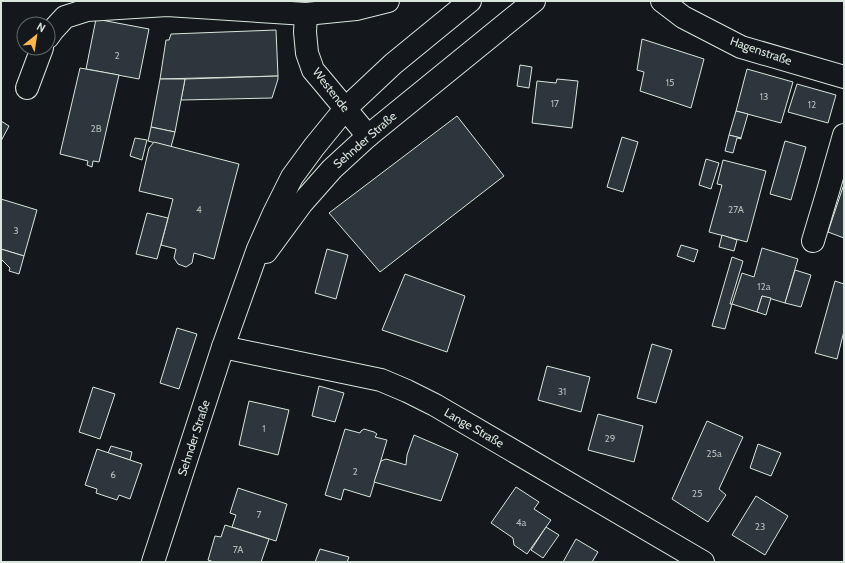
<svg xmlns="http://www.w3.org/2000/svg" width="845" height="563" viewBox="0 0 845 563" font-family="Cabin,sans-serif">
<style>
.building{fill:#2c363c;stroke:#d8e6dc}
.lines{fill:none;stroke-linecap:round;stroke-linejoin:round}
.minor-casing{stroke:#d8e6dc;stroke-width:24}
.major-casing{stroke:#d8e6dc;stroke-width:24}
.minor{stroke:#14181c;stroke-width:22}
.major{stroke:#14181c;stroke-width:22}
.labels{text-anchor:middle;stroke-width:3;stroke-linejoin:round;paint-order:stroke}
.number-label{font-size:10px;fill:#adbab4}
.street-label{font-size:12px;fill:#d8e6dc;stroke:#14181c}
</style>
<rect width="100%" height="100%" fill="#14181c"/>
<!-- building -->
<g class="building">
<path d="M96,19L149,29L139,79L86,69Z"/>
<path d="M276,30L278,76L160,79L166,40H169L171,34Z"/>
<path d="M642,39L704,59L691,108L640,91L644,72L637,70Z"/>
<path d="M520,65L532,67L529,88L517,86Z"/>
<path d="M80,68L119,75L99,162L93,161L92,167L87,165L88,161L60,154Z"/>
<path d="M747,69L793,82L781,123L736,111Z"/>
<path d="M278,76V79L272,98L181,100L185,79Z"/>
<path d="M160,79H185L175,132L151,127Z"/>
<path d="M557,79L578,81L572,128L532,123L537,81L556,83Z"/>
<path d="M797,84L836,95L828,123L788,112Z"/>
<path d="M736,111L748,114L741,138L729,135Z"/>
<path d="M457,116L504,176L380,272L329,213Z"/>
<path d="M1,121L9,126L1,141Z"/>
<path d="M151,127L175,132L171,147L148,141Z"/>
<path d="M729,135L741,138V139L737,138L733,153L725,151Z"/>
<path d="M622,137L638,142L623,192L607,187Z"/>
<path d="M135,138L147,140L142,160L130,156Z"/>
<path d="M785,141L806,147L791,200L770,194Z"/>
<path d="M154,142L239,164L214,259L194,253L192,263L186,267L178,264L174,258L176,249L161,245L173,199L139,191L149,148Z"/>
<path d="M706,159L719,163L711,189L699,185Z"/>
<path d="M723,160L766,171L747,242L709,232L722,185L717,184Z"/>
<path d="M844,184V238L828,232Z"/>
<path d="M1,199L37,210L24,256L1,249Z"/>
<path d="M147,213L168,218L157,259L136,254Z"/>
<path d="M722,235L737,240L734,251L719,247Z"/>
<path d="M681,245L698,250L694,262L677,256Z"/>
<path d="M762,248L798,259L785,303L762,296L757,312L732,304L742,273L754,277Z"/>
<path d="M1,249L24,256L19,274L9,271L10,268L1,259Z"/>
<path d="M327,249L348,255L336,299L315,293Z"/>
<path d="M732,257L743,261L730,304H732L725,329L712,326Z"/>
<path d="M795,270L811,275L801,307L785,303Z"/>
<path d="M405,274L465,296L447,352L382,330Z"/>
<path d="M835,281L844,284V331L837,359L815,353Z"/>
<path d="M762,296L771,298L766,315L757,312Z"/>
<path d="M177,328L197,334L179,389L160,383Z"/>
<path d="M652,344L672,350L656,403L637,398Z"/>
<path d="M547,366L590,377L581,412L538,400Z"/>
<path d="M319,386L344,393L335,422L312,416Z"/>
<path d="M93,387L115,394L100,439L79,432Z"/>
<path d="M249,401L289,410L278,455L239,445Z"/>
<path d="M598,414L643,426L634,462L588,450Z"/>
<path d="M707,421L743,437L719,489L726,495L708,522L672,499Z"/>
<path d="M345,429L360,433L361,431L364,429L374,432L377,434L375,437L387,440L370,497L344,489L341,500L325,495Z"/>
<path d="M414,435L458,454L441,501L374,482L381,461L386,459L406,465L407,455Z"/>
<path d="M758,444L781,453L771,476L750,468Z"/>
<path d="M111,446L132,452L130,460L108,453Z"/>
<path d="M97,449L142,464L130,499L119,495L117,500L96,493L97,489L85,485Z"/>
<path d="M516,487L539,502L534,509L551,520L527,554L514,545L513,538L491,523Z"/>
<path d="M238,488L287,504L276,541L232,527L236,515L230,513Z"/>
<path d="M756,496L788,516L765,555L732,535Z"/>
<path d="M225,525L269,539L261,562H214L208,560L215,536L221,537Z"/>
<path d="M546,527L559,535L543,558L531,550Z"/>
<path d="M576,539L598,552L592,562H563Z"/>
<path d="M320,549L349,557L347,562H315Z"/>
</g>
<g class="lines">
<defs>
<g id="minor">
<path d="M662,1L683,17L741,47L844,77"/>
<path d="M306,14L305,32L307,53L313,70L324,83L368,136"/>
<path d="M48,37L53,30L65,17L87,10L167,5L306,14L356,9L388,1"/>
<path d="M27,88L42,48"/>
<path d="M813,241L828,191L844,135"/>
<path d="M223,347L381,380L407,391L435,405L703,562"/>
</g>
<g id="major">
<path d="M266,252L302,203L332,169L368,136L534,1"/>
<path d="M153,562L223,347L258,249L274,213L292,177L314,147L345,109L393,64L470,1"/>
</g>
</defs>
<!-- minor casing -->
<use href="#minor" class="minor-casing"/>
<!-- major casing -->
<use href="#major" class="major-casing"/>
<!-- minor -->
<use href="#minor" class="minor"/>
<!-- major -->
<use href="#major" class="major"/>
</g>
<g class="labels">
<!-- number labels -->
<g class="number-label">
<text x="117" y="59">2</text>
<text x="670" y="86">15</text>
<text x="764" y="100">13</text>
<text x="555" y="107">17</text>
<text x="812" y="108">12</text>
<text x="96" y="132">2B</text>
<text x="199" y="213">4</text>
<text x="736" y="213">27A</text>
<text x="16" y="234">3</text>
<text x="764" y="290">12a</text>
<text x="562" y="395">31</text>
<text x="264" y="432">1</text>
<text x="610" y="442">29</text>
<text x="714" y="457">25a</text>
<text x="355" y="475">2</text>
<text x="113" y="478">6</text>
<text x="697" y="497">25</text>
<text x="259" y="518">7</text>
<text x="521" y="526">4a</text>
<text x="760" y="530">23</text>
<text x="238" y="553">7A</text>
</g>
<!-- street labels -->
<g class="street-label">
<text transform="translate(761 51) rotate(19)" y="4">Hagenstraße</text>
<text transform="translate(331 90) rotate(52)" y="4">Westende</text>
<text transform="translate(365 140) rotate(-41)" y="4">Sehnder Straße</text>
<text transform="translate(474 428) rotate(30)" y="4">Lange Straße</text>
<text transform="translate(194 438) rotate(-72)" y="4">Sehnder Straße</text>
</g>
</g>
<!-- border -->
<rect width="845" height="563" fill="none" stroke="#d8e6dc" stroke-width="4"/>
<!-- north arrow -->
<g transform="translate(36 36) rotate(30)"><circle r="19" fill="#14181c" stroke="#626a69"/>
<path d="M0-3L7 15L0 10L-7 15Z" fill="#ffb74d"/>
<text y="-6" font-size="11" font-weight="bold" text-anchor="middle" fill="#d8e6dc">N</text>
</g>
</svg>
